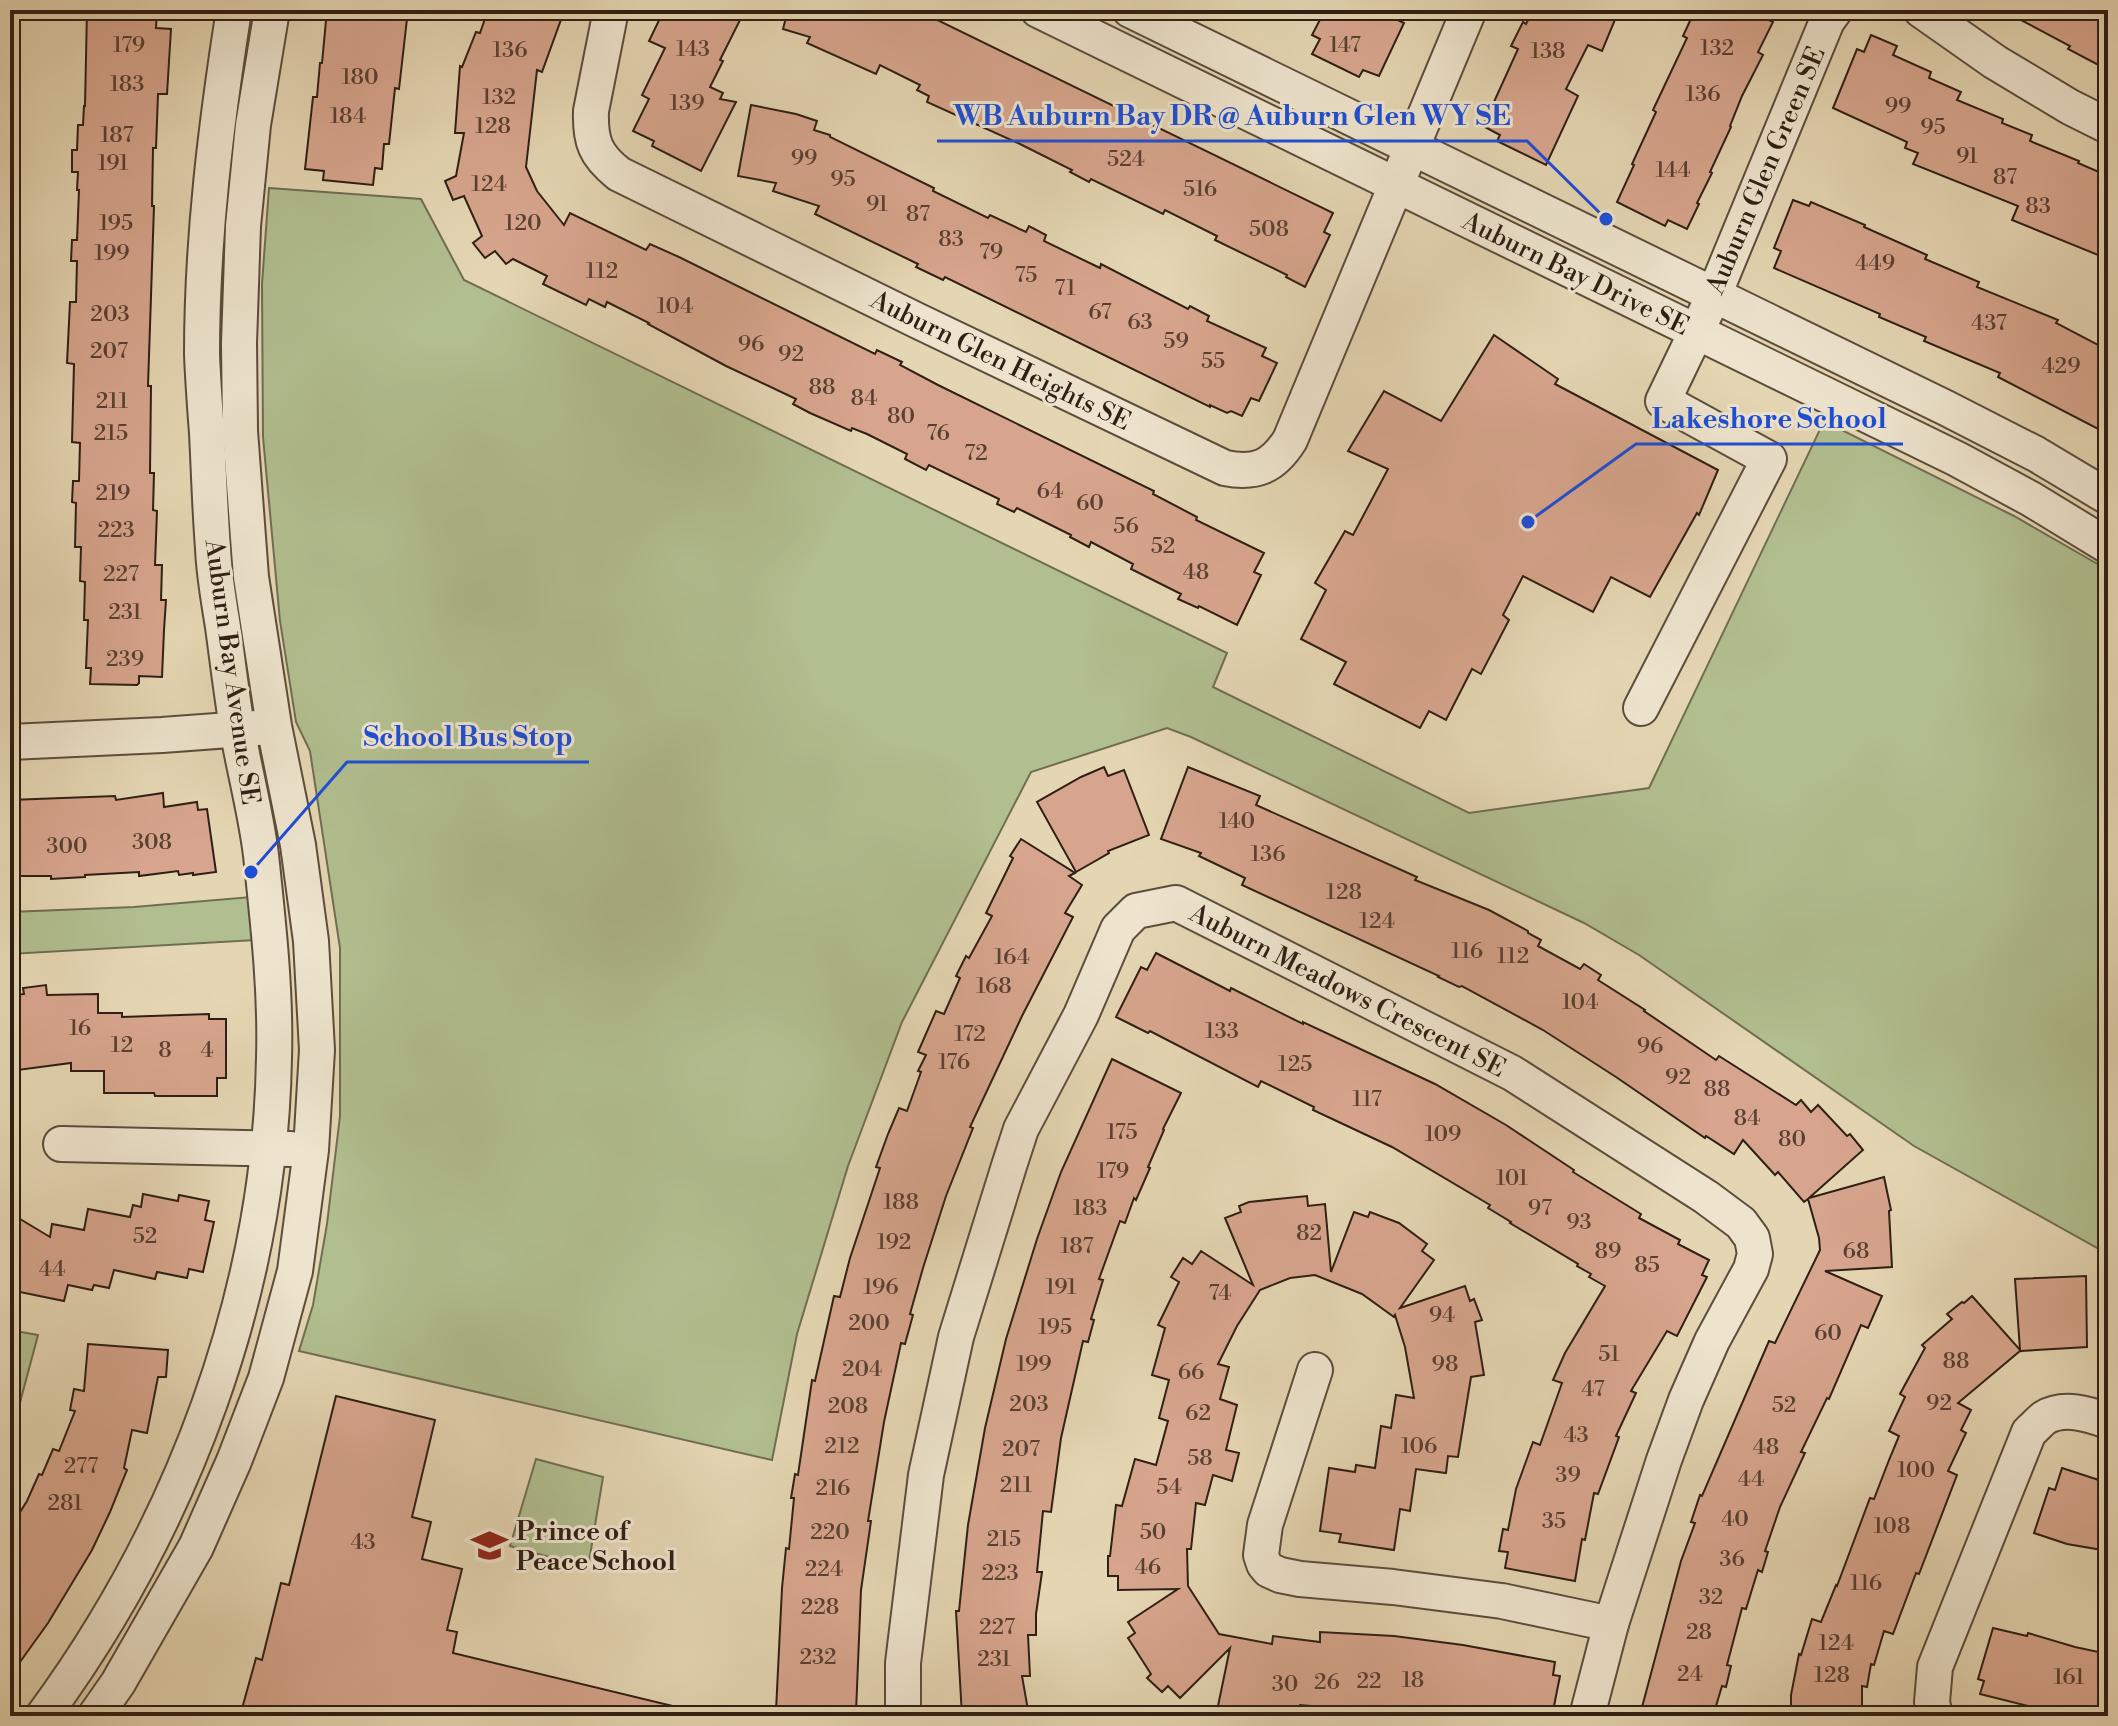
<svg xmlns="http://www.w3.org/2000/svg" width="2118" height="1726" viewBox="0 0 2118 1726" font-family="'Libre Bodoni',serif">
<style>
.green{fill:#b1be8f;stroke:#706e52;stroke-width:2}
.building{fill:#d7a58d;stroke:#2f1f14;stroke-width:2}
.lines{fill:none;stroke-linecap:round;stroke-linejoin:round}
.minor-casing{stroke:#5c4d3c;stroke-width:38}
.minor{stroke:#eee4ce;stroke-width:34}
.labels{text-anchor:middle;stroke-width:6;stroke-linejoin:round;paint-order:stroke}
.number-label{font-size:22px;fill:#594032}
.street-label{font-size:26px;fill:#2f1f14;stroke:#eee4ce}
.poi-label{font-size:26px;font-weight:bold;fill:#2f1f14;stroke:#eee4ce;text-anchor:start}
.leader{fill:none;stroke:#1d4ed8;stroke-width:3}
.callout-dot{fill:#1d4ed8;stroke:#eee4ce;stroke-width:3}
.callout-label{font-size:28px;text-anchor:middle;font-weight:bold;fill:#1d4ed8;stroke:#eee4ce;stroke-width:6;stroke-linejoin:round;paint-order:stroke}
</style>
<rect width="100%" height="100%" fill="#e5d6b3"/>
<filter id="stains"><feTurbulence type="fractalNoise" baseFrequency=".0025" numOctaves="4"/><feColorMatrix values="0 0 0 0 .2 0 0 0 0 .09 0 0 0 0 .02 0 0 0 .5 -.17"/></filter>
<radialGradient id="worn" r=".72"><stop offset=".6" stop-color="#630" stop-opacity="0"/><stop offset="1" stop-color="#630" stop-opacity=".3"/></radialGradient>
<!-- green -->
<g class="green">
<path d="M269,188L421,199L464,280L1227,653L1213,687L1469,813L1649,788L1824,421L2014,516L2108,570V1254L1914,1146L1639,955L1584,923L1191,737L1167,728L1031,772L902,1022L848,1166L797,1334L772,1460L299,1351L313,1305L327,1224L340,1116V948L310,751L296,722L280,621L263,437L262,284Z"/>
<path d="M251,897L256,940L10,954V912L134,907Z"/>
<path d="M10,1330L38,1335L10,1440Z"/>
<path d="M536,1459L603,1477L588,1568L510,1546Z"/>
</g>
<!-- building -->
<g class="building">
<path d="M87,10H157L156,28L171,29L167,94H158L156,148H153L152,206H154L148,386H151L150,473H154L153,510L157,511L155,565H162L161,600H166L164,630L162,677L139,676V683L137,685L90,684L91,668H86L88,620H84L85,582L80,581L81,547H75L76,503L72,502L73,481H79L80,443L72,442L74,364L67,363L70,302H76L77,261H71L72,240H77L79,190H77L78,172H72V150H77L78,125H83L84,106H85Z"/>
<path d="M327,10H408L399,89L395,88L389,144H384L382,169L375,168L373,185L323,180L324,171L305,169L313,97H317L320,63H322Z"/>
<path d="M488,10H551L563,14L542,72L537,70L526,167L537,191L564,225L570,213L646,250L650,244L679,257L875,354L877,350L902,362L900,365L938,385L1154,491L1153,494L1197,517L1196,520L1264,553L1254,572L1261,575L1237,625L1199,606L1198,608L1178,599L1181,594L1131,569L1133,564L1091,542L1089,547L1070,537L1071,535L1017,508L1014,512L997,504L999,499L929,465L926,470L905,459L907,454L867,434L852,428L851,431L810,413L793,404L796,399L726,366L648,324L649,323L607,302L605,307L589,299L586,305L543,284L547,276L513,259L506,264L495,251L485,258L473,243L482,236L464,196L453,200L445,181L456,176L464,133H455L460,66L462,67L476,32L480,33Z"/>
<path d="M664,10H745L720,60L723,61L710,87L723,93L720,99L736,102L701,171L652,146L654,141L633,131L649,99L642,95L665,48L649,41Z"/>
<path d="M788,10H917L1333,213L1324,232L1330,235L1305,287L1286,277L1287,275L1215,240L1217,236L1165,210L1163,214L1091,179L1089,182L1070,172L1072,170L1020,144L927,102L929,96L917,90L920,85L880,65L876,74L807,43L810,37L783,29Z"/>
<path d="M1325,10H1377L1404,23L1379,76L1363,70L1359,77L1312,54L1320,39L1312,35Z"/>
<path d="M1533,10H1619L1602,51L1588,45L1566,89L1578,96L1546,165L1497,141L1500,135L1483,126L1518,49L1511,46L1523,22L1526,24Z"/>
<path d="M1695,10H1749L1773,22L1758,52L1763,55L1742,96L1730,126L1731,127L1710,172L1712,173L1697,203L1699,204L1687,229L1668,220L1665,226L1617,202L1634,165L1632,164L1656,112L1653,110L1687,38L1683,36Z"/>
<path d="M2002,10H2108V70L2068,49L2070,46Z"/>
<path d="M1871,35L1897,46L1893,55L1931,72L1929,78L1961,92L1957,100L2003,119L2002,123L2032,135L2030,141L2079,161L2078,163L2106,175L2099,193L2108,197V259L2012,220L2018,206L1913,164L1918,153L1905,148L1907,142L1833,108L1857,49L1864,52Z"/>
<path d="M751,105L796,114L817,121L814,130L830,135V137L934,188L933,191L988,218L990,215L1026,232L1029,226L1046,235L1044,241L1100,268L1101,264L1188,309L1190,306L1209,316L1207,321L1266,348L1262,356L1277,363L1259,401L1251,398L1242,416L1231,411L1227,413L1210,405V407L945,277L943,280L916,267L918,264L815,214L819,206L773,191L776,183L738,176Z"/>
<path d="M1793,200L1809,206L1811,202L1865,225L1864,227L1927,255L1925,259L1979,282L1977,287L2058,320L2056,323L2108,350V434L1998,377L2000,373L1924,341L1926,337L1879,317L1880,314L1774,268L1781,251L1774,248Z"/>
<path d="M1494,335L1558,379L1555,384L1718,470L1699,515L1697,513L1650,597L1611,577L1593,612L1523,576L1503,615L1509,620L1481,674L1472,669L1446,720L1429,711L1420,728L1334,684L1346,662L1301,639L1326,590L1315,583L1345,531L1353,535L1388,469L1348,451L1384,391L1441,421Z"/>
<path d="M1104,767L1108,776L1124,770L1149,835L1108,851L1109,853L1076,872L1037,802L1081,777Z"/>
<path d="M1188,767L1260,796L1256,805L1417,877L1415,880L1489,910L1528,931V933L1541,940L1538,946L1580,969L1584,964L1601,975L1598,980L1645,1010L1644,1011L1716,1060L1719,1056L1796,1105L1801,1100L1811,1112L1818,1105L1847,1136L1850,1134L1863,1150L1809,1198L1884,1177L1891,1210L1889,1211L1892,1267L1825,1271L1882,1296L1868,1328L1861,1325L1829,1399L1827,1398L1801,1452L1805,1453L1780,1507L1765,1551L1768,1552L1762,1572L1758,1570L1746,1609L1742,1608L1727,1665L1731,1666L1726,1687L1722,1686L1713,1716H1659L1641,1711L1681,1561L1695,1523L1691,1522L1700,1495L1702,1496L1769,1341L1775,1343L1820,1250L1819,1238L1808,1199L1804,1202L1778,1172L1775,1175L1743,1140L1734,1154L1706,1136L1705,1138L1616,1077L1543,1030L1462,986L1459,987L1438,977L1439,976L1242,885L1245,878L1199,856L1201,853L1161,839Z"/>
<path d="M163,793L164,807L197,802L198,810L207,809L216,872L193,875V873L179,875L178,871L139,876V872L85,875V877L51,879V876H10V800L115,796L116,800Z"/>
<path d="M1021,839L1075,873L1069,876L1082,885L1065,913L1073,917L1022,1016L970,1127L973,1128L946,1196L923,1268L910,1314L913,1315L905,1344L901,1343L884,1422L868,1521H871L861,1590L856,1712L776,1711L782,1588L786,1548L789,1549L794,1498H791L795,1474L798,1475L812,1380L815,1381L834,1296L840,1297L850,1258L880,1168L876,1167L888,1134L899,1108L907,1111L921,1072L918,1071L926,1055L918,1052L936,1011L944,1014L960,978L956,976L966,956L969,958L992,916L986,913L1013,858L1010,856Z"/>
<path d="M1156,953L1230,991L1231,988L1303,1024V1022L1435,1084L1506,1125L1574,1170L1573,1172L1641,1214L1639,1218L1680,1240L1678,1244L1709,1260L1702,1275L1707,1277L1677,1336L1667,1331L1631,1391L1636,1393L1616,1436L1619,1437L1598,1494L1594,1493L1585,1540L1582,1539L1575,1581L1505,1568L1508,1552L1499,1551L1503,1529L1508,1530L1516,1489L1533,1442L1540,1445L1562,1383L1553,1380L1565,1353L1605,1286L1589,1277L1591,1274L1577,1266L1578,1264L1510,1223L1511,1222L1488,1208L1490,1205L1392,1147L1313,1110L1314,1107L1261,1081L1258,1087L1150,1031L1148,1033L1116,1017L1141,967L1147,970Z"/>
<path d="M46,985L47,995L98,994V1013H122V1017L209,1014V1019H226V1078H217V1096H155L154,1093H104V1071H71V1063L18,1070L10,1012V996L24,994L23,988Z"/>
<path d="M1112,1059L1181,1093L1163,1129L1164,1130L1148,1167L1150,1168L1136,1200L1134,1198L1125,1223L1120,1221L1099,1279L1103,1280L1091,1319L1094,1320L1088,1342L1083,1341L1061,1438L1051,1512L1043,1511L1037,1572H1042L1036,1614V1635H1028L1030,1676H1022L1029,1716H962L956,1611H959L968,1525L985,1428L1006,1339L1037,1239L1061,1172Z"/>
<path d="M143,1194L178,1201L179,1195L209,1201L205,1220L214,1222L203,1272L189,1269L187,1278L157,1272L155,1279L114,1270L109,1288L94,1285L92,1290L68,1285L64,1301L10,1290V1213L50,1237L52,1224L84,1230L88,1209L130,1217L133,1205L141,1207Z"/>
<path d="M1307,1196L1308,1206L1325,1204L1331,1272L1354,1212L1368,1217L1370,1212L1399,1223L1427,1244L1422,1251L1434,1260L1400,1308L1465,1286L1470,1301L1474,1299L1482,1320L1475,1322L1484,1375L1471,1377L1458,1457L1448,1456L1446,1473L1416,1469L1410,1511L1400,1509L1394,1550L1339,1542L1341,1534L1320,1531L1329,1468L1355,1472L1356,1465L1375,1468L1381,1426L1391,1428L1396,1395L1414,1398L1405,1347L1395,1315L1394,1317L1362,1294L1315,1275L1290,1278L1260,1290L1237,1326L1218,1364L1229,1367L1220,1399L1237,1405L1226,1450L1239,1453L1232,1481L1213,1475L1205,1505L1196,1503L1191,1549H1187L1188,1586L1219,1634L1272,1644L1273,1636L1320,1642V1632L1394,1636L1463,1645L1555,1662L1553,1675L1560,1676L1552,1716H1435L1411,1713V1716L1370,1710L1369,1714L1348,1712V1709L1300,1705L1299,1716L1253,1710L1252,1713L1218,1706L1230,1648L1180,1698L1168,1686L1162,1692L1147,1678L1151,1674L1128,1638L1135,1633L1128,1622L1178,1589L1118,1590V1576H1108V1556H1110L1116,1505L1122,1506L1135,1459L1156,1465L1168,1421L1159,1418L1169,1380L1152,1375L1165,1328L1158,1325L1179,1282L1171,1277L1183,1258L1192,1264L1201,1251L1253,1285L1225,1218L1241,1212L1239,1206L1249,1202Z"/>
<path d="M2086,1276L2087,1347L2020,1351L1958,1403L1971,1410L1961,1430L1966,1433L1948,1471L1957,1475L1919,1574L1916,1573L1893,1634L1884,1631L1874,1665L1871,1664L1867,1687L1862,1686V1716H1791V1695L1799,1654L1801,1655L1812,1619L1821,1622L1836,1585L1837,1586L1870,1498L1874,1499L1889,1460L1899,1436L1889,1431L1905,1397L1900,1394L1925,1348L1922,1345L1952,1319L1947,1314L1962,1302L1964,1303L1972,1296L2020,1350L2015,1279Z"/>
<path d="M88,1344L168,1350L166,1377H158L147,1433L132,1430L124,1468L127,1470L110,1512L92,1550L48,1623L10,1676V1528L27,1501L39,1474L42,1475L53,1449L59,1451L75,1411L70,1410L74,1389L84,1391Z"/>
<path d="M336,1396L435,1420L412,1517L431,1522L422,1559L462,1569L447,1630L457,1632L453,1653L681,1708L680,1716H240L256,1658L262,1660L281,1583L289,1585Z"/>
<path d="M2062,1468L2108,1483V1551L2067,1544L2034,1533L2049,1488L2055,1490Z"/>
<path d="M1993,1628L2027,1636L2028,1633L2075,1647L2108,1654V1716H2068L1980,1694L1984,1681L1978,1679Z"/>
</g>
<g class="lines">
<defs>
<g id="minor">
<path d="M611,10L591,111C590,141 595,155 619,174L918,321L1225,468C1256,474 1273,467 1290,440L1469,10"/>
<path d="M1038,10L1957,459L2031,499L2108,546"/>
<path d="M1130,10L1946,408L2036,454L2108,497"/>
<path d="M1921,10L1995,62L2070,107L2108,126"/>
<path d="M1641,708L1769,459L1663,401L1714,295L1827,21L1835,10"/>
<path d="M10,742L162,735L257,728"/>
<path d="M61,1144L291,1149"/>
<path d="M1315,1370L1265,1525L1261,1555L1264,1564L1269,1570L1280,1575L1300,1579L1393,1587L1502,1601L1611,1624"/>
<path d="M43,1716C182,1527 270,1294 274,1058C276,990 268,922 261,855C256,814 245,773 238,733C232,698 228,663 223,627C219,601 214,575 213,548C210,510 209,472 207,433C205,407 203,380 202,354C202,239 216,124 234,10"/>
<path d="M95,1716L118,1683L196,1547L234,1461L266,1378L295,1271L311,1150L317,1050L311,941L298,845L274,726L251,577L240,431L239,343L243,226L253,125L272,10"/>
<path d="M903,1716V1663L926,1475L956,1337L1009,1166L1021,1129L1081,1015L1118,929L1136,911L1176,903L1512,1073L1706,1197L1741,1223L1752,1238L1755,1254L1751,1269L1712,1341L1686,1400L1664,1460L1611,1624L1587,1716"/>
<path d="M1935,1716L1932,1702L1935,1667L2029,1432C2034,1428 2039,1422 2044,1418C2064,1406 2088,1414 2108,1421"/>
</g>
</defs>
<!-- minor casing -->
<use href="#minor" class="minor-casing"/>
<!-- minor -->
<use href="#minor" class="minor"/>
</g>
<!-- icons -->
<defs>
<symbol id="school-bare" viewBox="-9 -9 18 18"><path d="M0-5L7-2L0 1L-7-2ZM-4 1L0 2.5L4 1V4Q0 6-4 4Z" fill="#8f2418" stroke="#eee4ce" stroke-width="2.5" paint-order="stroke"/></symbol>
</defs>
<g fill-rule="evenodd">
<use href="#school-bare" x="464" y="1520" width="51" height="51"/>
</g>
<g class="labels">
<!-- number labels -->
<g class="number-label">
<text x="129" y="52">179</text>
<text x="1345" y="52">147</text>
<text x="1717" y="55">132</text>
<text x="693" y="56">143</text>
<text x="510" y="57">136</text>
<text x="1548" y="58">138</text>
<text x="360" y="84">180</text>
<text x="127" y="91">183</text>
<text x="1703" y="101">136</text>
<text x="499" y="104">132</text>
<text x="687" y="110">139</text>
<text x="1898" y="113">99</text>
<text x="348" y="123">184</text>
<text x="493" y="133">128</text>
<text x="1933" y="134">95</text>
<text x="117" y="142">187</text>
<text x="1967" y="163">91</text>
<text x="804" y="165">99</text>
<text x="1126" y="166">524</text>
<text x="113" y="170">191</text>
<text x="1673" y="177">144</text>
<text x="2005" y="184">87</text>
<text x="843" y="186">95</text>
<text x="489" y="191">124</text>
<text x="1200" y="196">516</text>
<text x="877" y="211">91</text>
<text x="2038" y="213">83</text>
<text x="918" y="221">87</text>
<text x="116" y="230">195</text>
<text x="523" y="230">120</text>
<text x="1269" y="236">508</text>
<text x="951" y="246">83</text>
<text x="991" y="259">79</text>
<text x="112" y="260">199</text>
<text x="1875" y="270">449</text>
<text x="602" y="278">112</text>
<text x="1026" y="282">75</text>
<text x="1065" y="295">71</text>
<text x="675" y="313">104</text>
<text x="1100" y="319">67</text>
<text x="110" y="321">203</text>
<text x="1140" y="329">63</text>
<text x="1989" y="330">437</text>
<text x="1176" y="348">59</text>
<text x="751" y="351">96</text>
<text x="109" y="358">207</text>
<text x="791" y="361">92</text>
<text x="1213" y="368">55</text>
<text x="2061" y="373">429</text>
<text x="822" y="394">88</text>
<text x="864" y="405">84</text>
<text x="112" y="408">211</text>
<text x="901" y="423">80</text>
<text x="111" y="440">215</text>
<text x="938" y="440">76</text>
<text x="976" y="460">72</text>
<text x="1050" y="498">64</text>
<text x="113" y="500">219</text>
<text x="1090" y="510">60</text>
<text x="1126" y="533">56</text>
<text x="116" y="537">223</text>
<text x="1163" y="553">52</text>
<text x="1196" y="579">48</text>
<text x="121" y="581">227</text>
<text x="125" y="619">231</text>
<text x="125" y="666">239</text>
<text x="1237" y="828">140</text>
<text x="152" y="849">308</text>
<text x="67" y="853">300</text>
<text x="1268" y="861">136</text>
<text x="1344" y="899">128</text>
<text x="1377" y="928">124</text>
<text x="1467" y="958">116</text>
<text x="1513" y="963">112</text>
<text x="1012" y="964">164</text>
<text x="994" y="993">168</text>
<text x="1580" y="1009">104</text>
<text x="80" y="1035">16</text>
<text x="1222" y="1038">133</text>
<text x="970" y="1041">172</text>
<text x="122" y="1052">12</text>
<text x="1650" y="1053">96</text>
<text x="165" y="1057">8</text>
<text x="207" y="1057">4</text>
<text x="954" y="1069">176</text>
<text x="1295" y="1071">125</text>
<text x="1678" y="1084">92</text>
<text x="1717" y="1096">88</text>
<text x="1367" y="1106">117</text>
<text x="1747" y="1125">84</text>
<text x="1122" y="1139">175</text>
<text x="1443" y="1141">109</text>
<text x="1792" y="1146">80</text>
<text x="1113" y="1178">179</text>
<text x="1512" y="1185">101</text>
<text x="901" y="1209">188</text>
<text x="1090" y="1215">183</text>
<text x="1540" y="1215">97</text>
<text x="1579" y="1229">93</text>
<text x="1309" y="1240">82</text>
<text x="145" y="1243">52</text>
<text x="894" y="1249">192</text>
<text x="1077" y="1253">187</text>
<text x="1608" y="1258">89</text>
<text x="1856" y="1258">68</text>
<text x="1647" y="1272">85</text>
<text x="52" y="1276">44</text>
<text x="881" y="1294">196</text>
<text x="1061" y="1294">191</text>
<text x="1220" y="1300">74</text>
<text x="1442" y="1322">94</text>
<text x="869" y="1330">200</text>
<text x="1055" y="1334">195</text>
<text x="1828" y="1340">60</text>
<text x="1609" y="1361">51</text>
<text x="1956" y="1368">88</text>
<text x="1034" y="1371">199</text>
<text x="1445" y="1371">98</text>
<text x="862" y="1376">204</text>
<text x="1191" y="1379">66</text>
<text x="1593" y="1396">47</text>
<text x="1939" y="1410">92</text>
<text x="1029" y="1411">203</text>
<text x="1784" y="1412">52</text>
<text x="848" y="1413">208</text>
<text x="1198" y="1420">62</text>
<text x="1576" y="1442">43</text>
<text x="842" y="1453">212</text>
<text x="1419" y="1453">106</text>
<text x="1766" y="1454">48</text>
<text x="1021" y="1456">207</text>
<text x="1200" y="1465">58</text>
<text x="81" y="1473">277</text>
<text x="1916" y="1477">100</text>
<text x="1568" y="1482">39</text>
<text x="1751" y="1486">44</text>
<text x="1016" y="1492">211</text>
<text x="1169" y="1494">54</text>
<text x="833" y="1495">216</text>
<text x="65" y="1510">281</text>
<text x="1735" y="1526">40</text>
<text x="1554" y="1528">35</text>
<text x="1892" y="1533">108</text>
<text x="830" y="1539">220</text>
<text x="1153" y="1539">50</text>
<text x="1004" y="1546">215</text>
<text x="363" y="1549">43</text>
<text x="1732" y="1566">36</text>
<text x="1148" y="1574">46</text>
<text x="824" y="1576">224</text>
<text x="1000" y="1580">223</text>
<text x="1866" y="1590">116</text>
<text x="1711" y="1604">32</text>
<text x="820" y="1614">228</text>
<text x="997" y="1634">227</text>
<text x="1699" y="1639">28</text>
<text x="1836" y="1650">124</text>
<text x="818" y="1664">232</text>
<text x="994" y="1666">231</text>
<text x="1690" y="1681">24</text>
<text x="1832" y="1682">128</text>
<text x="2069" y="1684">161</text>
<text x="1413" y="1687">18</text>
<text x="1369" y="1688">22</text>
<text x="1327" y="1689">26</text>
<text x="1285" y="1691">30</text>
</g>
<!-- street labels -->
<g class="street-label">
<text transform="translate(1765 170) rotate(-67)" y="9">Auburn Glen Green SE</text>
<text transform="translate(1576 273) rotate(26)" y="9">Auburn Bay Drive SE</text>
<text transform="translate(1001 360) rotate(26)" y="9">Auburn Glen Heights SE</text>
<text transform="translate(233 672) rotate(82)" y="9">Auburn Bay Avenue SE</text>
<text transform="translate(1348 990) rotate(27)" y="9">Auburn Meadows Crescent SE</text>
</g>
<!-- poi labels -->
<g class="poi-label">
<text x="516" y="1540">Prince of<tspan x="516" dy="30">Peace School</tspan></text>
</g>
</g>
<!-- callouts -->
<path class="leader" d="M1606 219L1527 141H937M1528 522L1636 444H1903M251 872L347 762H589"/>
<g class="callout-dot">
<circle cx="1606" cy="219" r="8"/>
<circle cx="1528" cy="522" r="8"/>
<circle cx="251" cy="872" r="8"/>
</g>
<g class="callout-label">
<text x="1232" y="125">WB Auburn Bay DR @ Auburn Glen WY SE</text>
<text x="1769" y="428">Lakeshore School</text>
<text x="468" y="746">School Bus Stop</text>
</g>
<!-- margin -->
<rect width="2118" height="1726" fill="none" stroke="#e5d6b3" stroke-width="40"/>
<rect x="12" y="12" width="2094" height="1702" fill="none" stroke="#2f1f14" stroke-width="4"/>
<rect x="20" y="20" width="2078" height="1686" fill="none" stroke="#2f1f14" stroke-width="2"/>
<rect width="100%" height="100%" filter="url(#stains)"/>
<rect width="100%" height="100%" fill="url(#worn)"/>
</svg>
